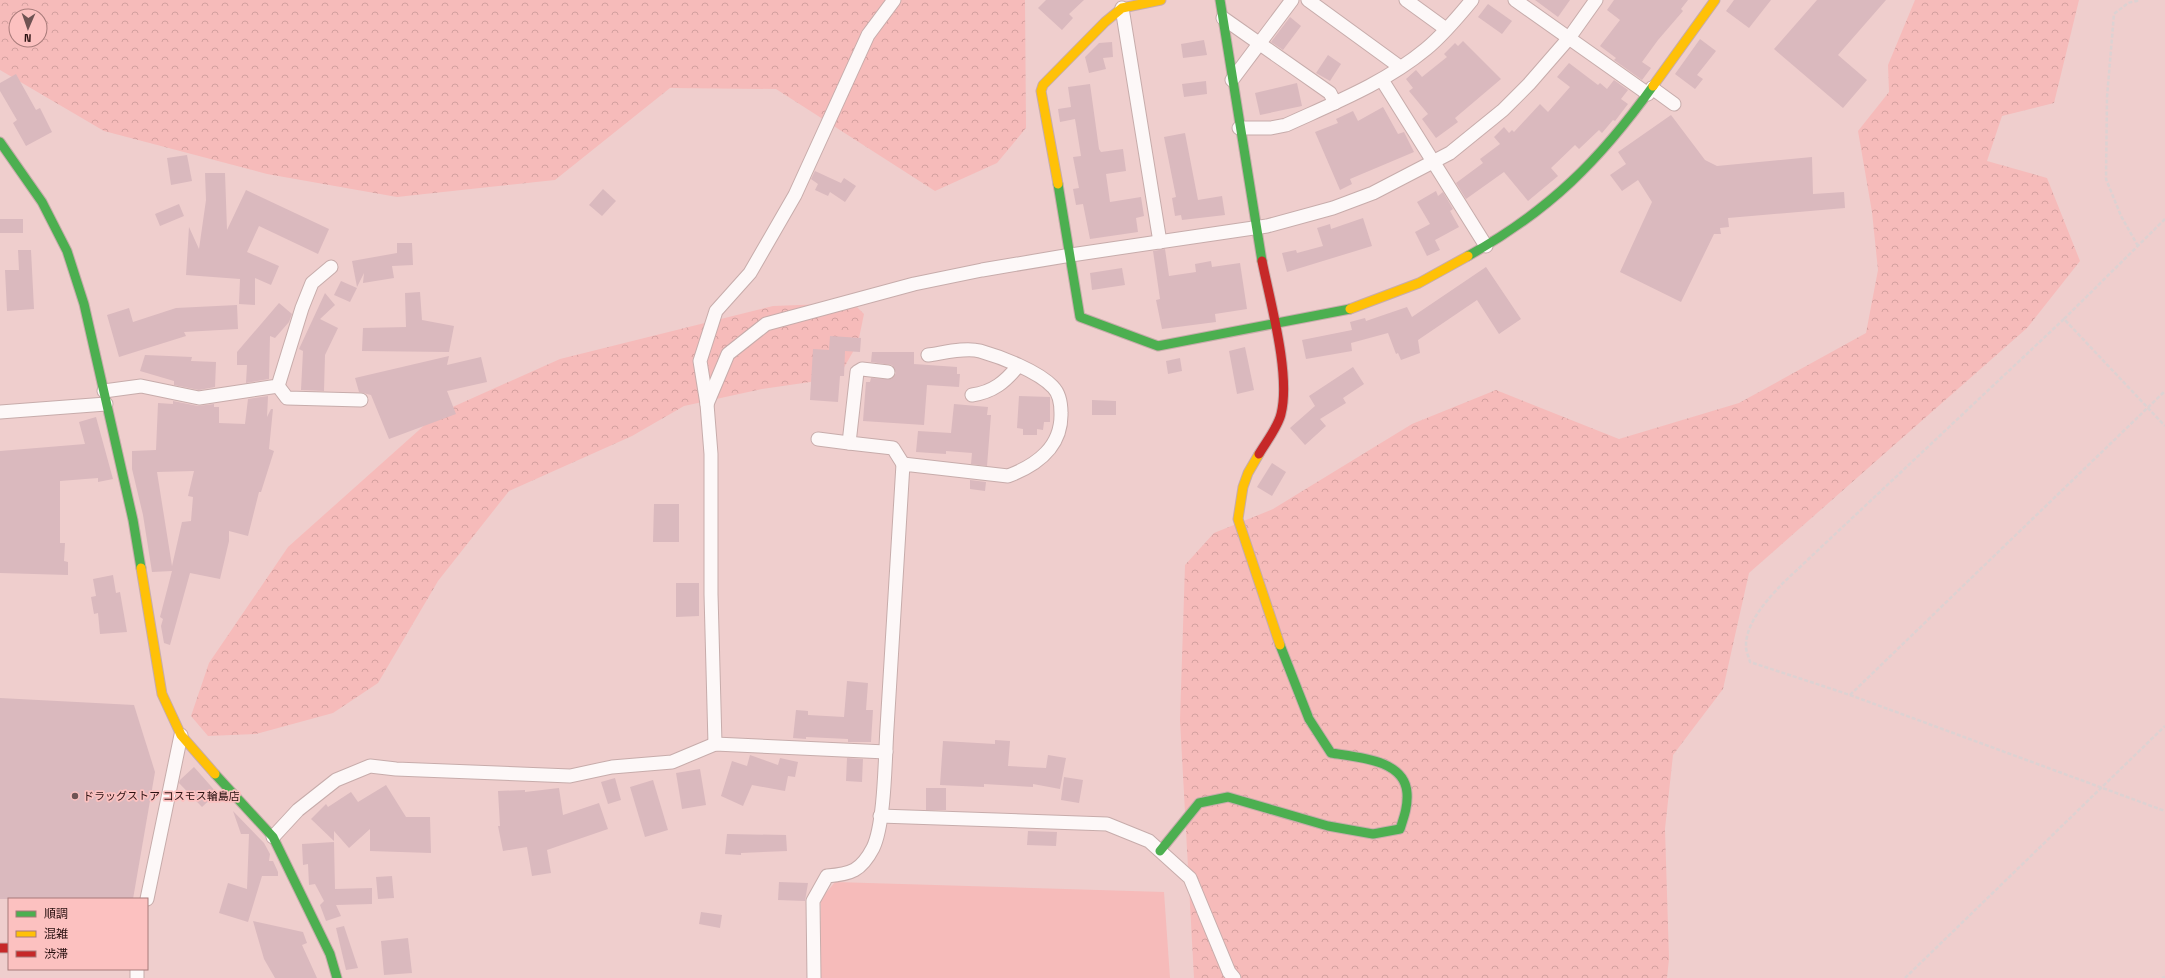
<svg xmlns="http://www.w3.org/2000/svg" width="2165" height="978" viewBox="0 0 2165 978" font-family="'Space Grotesk','Noto Sans JP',sans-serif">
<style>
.forest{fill:url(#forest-crowns);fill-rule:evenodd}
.pitch{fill:#f6bbba}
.building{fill:#dab9be;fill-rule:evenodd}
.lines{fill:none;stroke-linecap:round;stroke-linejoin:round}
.street-casing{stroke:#c7acab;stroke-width:15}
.fast-casing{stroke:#c7acab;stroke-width:11}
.slow-casing{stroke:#c7acab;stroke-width:11}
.jam-casing{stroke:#c7acab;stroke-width:11}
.path{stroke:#ddd2d2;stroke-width:2.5;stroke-dasharray:4 2;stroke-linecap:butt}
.street{stroke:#fdf8f8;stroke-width:13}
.fast{stroke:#4caf50;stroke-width:9}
.slow{stroke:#ffc107;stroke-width:9}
.jam{stroke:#c62828;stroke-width:9}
.poi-dot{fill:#6f5353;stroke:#fcc1c0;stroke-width:1.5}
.labels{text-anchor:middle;stroke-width:3.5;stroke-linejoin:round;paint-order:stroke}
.poi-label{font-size:11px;fill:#2a1111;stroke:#fcc1c0;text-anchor:start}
</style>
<defs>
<pattern id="forest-crowns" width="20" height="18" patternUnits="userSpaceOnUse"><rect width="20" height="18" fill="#f6bbba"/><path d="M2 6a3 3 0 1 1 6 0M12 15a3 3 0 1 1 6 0" fill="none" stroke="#d3a09f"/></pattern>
</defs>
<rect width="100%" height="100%" fill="#efcecd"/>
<!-- forest -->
<g class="forest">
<path d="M0,0H1025L1026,128L997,163L935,191L776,89L670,88L555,180L397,197L267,174L104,131L0,70ZM16,16H40V40H16Z"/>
<path d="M1915,0H2079L2054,103L2002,116L1987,161L2047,178L2080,261L2027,328L1749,573L1723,689L1673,755L1665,829L1669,959L1667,978H1194L1180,720L1185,565L1214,533L1273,509L1412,424L1496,390L1619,439L1739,403L1866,333L1878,270L1872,212L1858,131L1889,92L1888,65Z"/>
<path d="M853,303L864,314L858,343L838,378L762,389L684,406L632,436L509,491L438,581L378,683L333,713L256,734L208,736L191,716L209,663L288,547L437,414L560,359L773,306Z"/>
</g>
<!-- pitch -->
<path class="pitch" d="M835,882L1164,892L1170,978H820L821,899Z"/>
<!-- building -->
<g class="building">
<path d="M1046,0H1084L1069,14L1073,18L1062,30L1038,8Z"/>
<path d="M1535,0H1570L1558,17Z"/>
<path d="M1614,0H1688L1681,9L1683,11L1658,40L1642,62L1651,68L1642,80L1614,60L1616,58L1600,46L1620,20L1607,10Z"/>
<path d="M1734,0H1771L1749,28L1726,11Z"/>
<path d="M1817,0H1886L1838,55L1867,80L1843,108L1774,49Z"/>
<path d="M1488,4L1512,21L1502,34L1478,17Z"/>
<path d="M1290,17L1301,26L1283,50L1271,42Z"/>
<path d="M1700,39L1716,51L1697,75L1703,79L1695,89L1675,74Z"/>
<path d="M1204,40L1207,55L1183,58L1181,44Z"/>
<path d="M1463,41L1501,79L1455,118L1458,122L1436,138L1422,119L1428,114L1409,91L1413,88L1406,79L1416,70L1422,77L1447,57L1444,54L1455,43L1458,46Z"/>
<path d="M1112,42L1113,57L1103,58L1106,69L1089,73L1085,57L1099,43Z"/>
<path d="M1328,55L1341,64L1330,81L1316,73Z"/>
<path d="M1569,63L1598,85L1600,83L1607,89L1614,80L1628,90L1621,99L1628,104L1615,121L1613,120L1602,133L1599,130L1579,149L1575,145L1551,168L1558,176L1528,201L1504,172L1466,199L1456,183L1483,163L1480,159L1500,144L1494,137L1504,127L1509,133L1512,130L1514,132L1540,104L1548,112L1570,87L1557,77Z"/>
<path d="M16,74L36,110L40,108L52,132L26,146L13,123L17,120L0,91V83Z"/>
<path d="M1206,81L1207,94L1184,97L1182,84Z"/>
<path d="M1297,83L1302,106L1260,115L1255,93Z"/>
<path d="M1090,84L1099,149L1101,152L1123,149L1126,171L1106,174L1110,202L1141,197L1144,216L1136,218L1138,232L1090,239L1083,204L1076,205L1073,189L1079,188L1073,157L1081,156L1075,119L1060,122L1058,109L1071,107L1068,87Z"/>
<path d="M1383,107L1398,134L1404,132L1414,152L1350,179L1352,184L1340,190L1315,132L1338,123L1336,119L1353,111L1358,121Z"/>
<path d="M1671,115L1705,160L1717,166L1812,157L1813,194L1844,192L1845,208L1728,218L1729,227L1720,228L1721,234H1714L1681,302L1620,272L1652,202L1638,180L1622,191L1610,175L1626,164L1618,152Z"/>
<path d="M1185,133L1198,200L1222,196L1225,215L1182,220L1181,215L1175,216L1172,198L1176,197L1164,137Z"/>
<path d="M187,155L192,181L171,185L167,158Z"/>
<path d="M815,171L841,183L844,178L856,186L845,202L830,192L828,196L815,190L818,184L811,179Z"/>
<path d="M205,173H225L227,230L246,190L329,229L318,254L259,226L247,252L279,266L271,285L255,278V305L239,304L240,279L186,275L189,227L199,249L206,200Z"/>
<path d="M603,189L616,201L602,216L589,205Z"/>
<path d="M1436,191L1438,196L1443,192L1453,209L1450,211L1459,227L1435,240L1440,250L1427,256L1415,232L1430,224L1417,202Z"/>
<path d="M179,204L184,216L160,226L155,214Z"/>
<path d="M1363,218L1372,246L1287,272L1282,253L1296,250L1297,253L1323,246L1317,228L1330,224L1331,229Z"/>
<rect x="0" y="219" width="23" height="14"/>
<path d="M397,243H412L413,265L392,266L394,278L363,283L364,273L357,287L352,261L397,253Z"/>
<path d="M1165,249L1169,276L1196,272L1195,264L1211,261L1212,267L1240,263L1247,309L1215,314L1216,322L1162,329L1156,300L1160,299L1153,251Z"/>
<path d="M18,250H31L34,309L7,311L5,270H19Z"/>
<path d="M1486,267L1521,319L1499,334L1477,300L1418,340L1420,353L1401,360L1398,353L1396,354L1388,333L1351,343L1352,351L1306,359L1302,340L1352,330L1350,322L1365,318L1366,321L1407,307L1412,317Z"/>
<path d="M1122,268L1125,285L1092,290L1090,273Z"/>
<path d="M341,281L357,288L350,302L334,295Z"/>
<path d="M420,292L422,320L454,326L449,352L362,351L363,328L406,327L405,293Z"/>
<path d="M325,293L335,305L320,319L338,328L325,355L324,391L301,390L303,351L299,349Z"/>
<path d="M279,303L292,314L289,322L275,338L270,336L269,379L246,383L247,365H237V352Z"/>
<path d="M237,305L238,329L184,332L186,336L119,357L107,315L129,308L133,322L176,308Z"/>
<path d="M830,336L861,338L860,352L845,351L844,376H840L838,402L810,400L813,349L829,350Z"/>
<path d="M1245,347L1254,390L1237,394L1229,351Z"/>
<path d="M872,352H914V364L957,367V374H960L959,387L927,385L924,425L863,421L866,382H870L871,378L891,379L896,373L892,365L871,362Z"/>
<path d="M145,355L192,357L191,361L216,362L215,387L199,390L174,385V381L140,371Z"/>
<path d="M449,356L447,365L481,357L487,382L447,391L456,414L389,439L371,395L359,392L355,378Z"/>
<path d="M1180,358L1182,371L1168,374L1166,361Z"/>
<path d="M1353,367L1364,384L1343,398L1346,403L1320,419L1326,426L1305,445L1290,428L1315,406L1309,396Z"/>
<path d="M268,396L267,417L271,409H273L269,449L274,451L261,492H259L248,536L229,531V541L220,579L190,573L170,645L164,643L161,626L163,619L160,617L172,571L152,572L143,515L132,469V451L156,450L158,403L173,404V401L198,406L214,404V407H219V423L245,424L248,399ZM194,471L188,496L193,497L191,521L182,522L172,566L157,472Z"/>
<path d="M1019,396L1050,397V422H1044L1043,430L1037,429V435H1023V429L1017,428Z"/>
<path d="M1092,400L1116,401V415H1092Z"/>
<path d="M954,404L988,407L987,415H991L987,466L971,464L972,453L946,451V454L916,452L918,431L951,433Z"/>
<path d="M96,417L113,479L98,482V478L60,481V543H65L64,561L68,562V575L0,573V451L85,444L79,422Z"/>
<path d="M1272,463L1286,472L1272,496L1257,487Z"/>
<path d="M970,480L986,482L985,491L970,489Z"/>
<path d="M654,504H679V542H653Z"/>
<path d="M113,575L116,593L120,592L127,632L100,634L98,613L94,614L91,597L96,596L93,579Z"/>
<path d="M676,583H699V616L676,617Z"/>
<path d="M847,681L868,683L866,710H873L871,742H848V739L806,737V739L793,738L796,710L808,711V715L844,717Z"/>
<path d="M0,698L134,705L155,772L133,899H0Z"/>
<path d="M995,740L1010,741L1008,766L1046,768L1048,755L1066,758L1060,789L1033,784V787L984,784V787L940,785L943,741L995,744Z"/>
<path d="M750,755L778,765L780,758L798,762L795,777L788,776L785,791L752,785L743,806L721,796L732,761L747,766Z"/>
<path d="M847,758L863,759L862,782L846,781Z"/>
<path d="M194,767L217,793L202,807L179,783L180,780Z"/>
<path d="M700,769L706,805L682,809L676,773Z"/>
<path d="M1064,777L1083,780L1079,803L1061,800Z"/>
<path d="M615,778L621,800L608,804L601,782Z"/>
<path d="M653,780L668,830L645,837L630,787Z"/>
<path d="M386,785L406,817H430L431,853L370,851V829L349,848L334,831V841L311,819L326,804L328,807L351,792L358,802Z"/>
<path d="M559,788L563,815L599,803L608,829L547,850L551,873L532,876L527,847L503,851L498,826H500L498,791L525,790V792Z"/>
<rect x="926" y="788" width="20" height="22"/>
<path d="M233,811L264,843L270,854L269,861H273L278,872V876H262L248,922L219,913L228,883L247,889L249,834H241Z"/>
<path d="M1028,831L1057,832L1056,846L1027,845Z"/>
<path d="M727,834L786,835L787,851L741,853V855L725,854Z"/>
<path d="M334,842L335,889L372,888V904L336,905L341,916L326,921L320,905L324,901L315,884L309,885L308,864L303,865L302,844Z"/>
<path d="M392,876L394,898L378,899L376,877Z"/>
<path d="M779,882L808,883L805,901L778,900Z"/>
<path d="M701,912L722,915L720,928L699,924Z"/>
<path d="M253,921L303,932L307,943L302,945L317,978H275L264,959Z"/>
<path d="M344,926L358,968L346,970L336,928Z"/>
<path d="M408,938L412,973L384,975L381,941Z"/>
</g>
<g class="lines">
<defs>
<g id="street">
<path d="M1308,0L1400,67"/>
<path d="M1406,0L1446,29"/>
<path d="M1515,0L1648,94"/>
<path d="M1122,8L1160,242"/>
<path d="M1223,18L1330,93L1335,103"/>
<path d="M1232,80L1292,0"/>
<path d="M1382,80L1486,246"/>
<path d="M1652,88L1674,104"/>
<path d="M1239,128H1271L1286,125C1334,103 1385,83 1426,49C1443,35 1458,17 1472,0"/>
<path d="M888,372L862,369L857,372L849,443L893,448L903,464"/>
<path d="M278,386L287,398L361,400"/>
<path d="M104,391L141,386L199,398L278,386L302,308L312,283L331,267"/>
<path d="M972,395C993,392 1005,382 1018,366"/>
<path d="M707,404L728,354L766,324L914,284L982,270L1071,255L1267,226L1333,208L1373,193L1450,153L1503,110L1529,84L1569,38L1596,0"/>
<path d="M0,412L106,404"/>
<path d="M818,439L849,443"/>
<path d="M715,744L711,594V454L707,404L700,361L716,311L750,273L795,195L868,35L894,0"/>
<path d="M880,816L1107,824L1149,841L1190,878L1229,972L1234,978"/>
<path d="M273,837L298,810L336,780L370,766L396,769L570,776L612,767L672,762L715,744L886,752"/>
<path d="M147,899L181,735"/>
<path d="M137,969V978"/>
<path d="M814,978L813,901L827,876C851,874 861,871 873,848C885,823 885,757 887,728C893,640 898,552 903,464L1008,476C1037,465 1062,447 1061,413C1061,404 1060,394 1053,387C1038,371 1001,357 980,351C965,347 943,353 928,355"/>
</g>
<g id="fast">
<path d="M1220,0L1262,261"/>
<path d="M0,142L42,202L67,251L84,304L133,520L141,568"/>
<path d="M1058,184L1080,317L1158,346L1350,309"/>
<path d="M1468,256C1549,211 1600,160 1653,86"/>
<path d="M215,774L273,837L330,954L337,978"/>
<path d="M1160,851L1199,803L1228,797L1328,826L1373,834L1400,829C1404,817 1408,806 1407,793C1405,759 1355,757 1331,753L1309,719L1280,645"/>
</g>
<g id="slow">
<path d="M1653,86L1715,0"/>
<path d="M1058,184L1041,91L1043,85L1105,22L1122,8L1161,0"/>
<path d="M1350,309L1419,283L1468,256"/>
<path d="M1259,454L1248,473L1243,487L1238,519L1280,645"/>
<path d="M141,568L162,694L181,735L215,774"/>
</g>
<g id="jam">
<path d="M1259,454C1266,442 1278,427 1281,414C1291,375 1270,301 1262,261"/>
<path d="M0,948H9"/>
</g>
</defs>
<!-- street casing -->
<use href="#street" class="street-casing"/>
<!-- fast casing -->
<use href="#fast" class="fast-casing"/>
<!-- slow casing -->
<use href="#slow" class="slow-casing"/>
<!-- jam casing -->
<use href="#jam" class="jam-casing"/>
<!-- path -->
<g class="path">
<path d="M2165,219L2064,319L2165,426"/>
<path d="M2138,246L2121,216L2106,179L2107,97L2114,14L2128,3L2140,0"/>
<path d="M2064,319L1783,583C1768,599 1745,623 1746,647C1746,652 1749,657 1750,662L1850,695L2165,811"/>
<path d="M1850,695L2165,391"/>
<path d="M1905,978L2165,726"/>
<path d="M2162,978L2165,977"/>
</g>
<!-- street -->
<use href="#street" class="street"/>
<!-- fast -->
<use href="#fast" class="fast"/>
<!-- slow -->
<use href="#slow" class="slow"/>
<!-- jam -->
<use href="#jam" class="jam"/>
</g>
<!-- markers -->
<circle class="poi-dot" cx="75" cy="796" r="4"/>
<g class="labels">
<!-- poi labels -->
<g class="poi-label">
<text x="83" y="800">ドラッグストア コスモス輪島店</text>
</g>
</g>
<!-- legend -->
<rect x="8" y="898" width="140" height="72" fill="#fcc1c0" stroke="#a87b7a"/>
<rect x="16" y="911" width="20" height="6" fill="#4caf50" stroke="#a87b7a"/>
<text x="44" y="918" font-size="12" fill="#2a1111">順調</text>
<rect x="16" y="931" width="20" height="6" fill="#ffc107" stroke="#a87b7a"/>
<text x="44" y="938" font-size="12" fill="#2a1111">混雑</text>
<rect x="16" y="951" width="20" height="6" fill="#c62828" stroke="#a87b7a"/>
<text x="44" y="958" font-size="12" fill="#2a1111">渋滞</text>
<!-- north arrow -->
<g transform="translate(28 28) rotate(182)"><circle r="19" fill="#fcc1c0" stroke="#a87b7a"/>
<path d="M0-3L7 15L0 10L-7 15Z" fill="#6f5353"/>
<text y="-6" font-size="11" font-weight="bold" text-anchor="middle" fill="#2a1111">N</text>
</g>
</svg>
